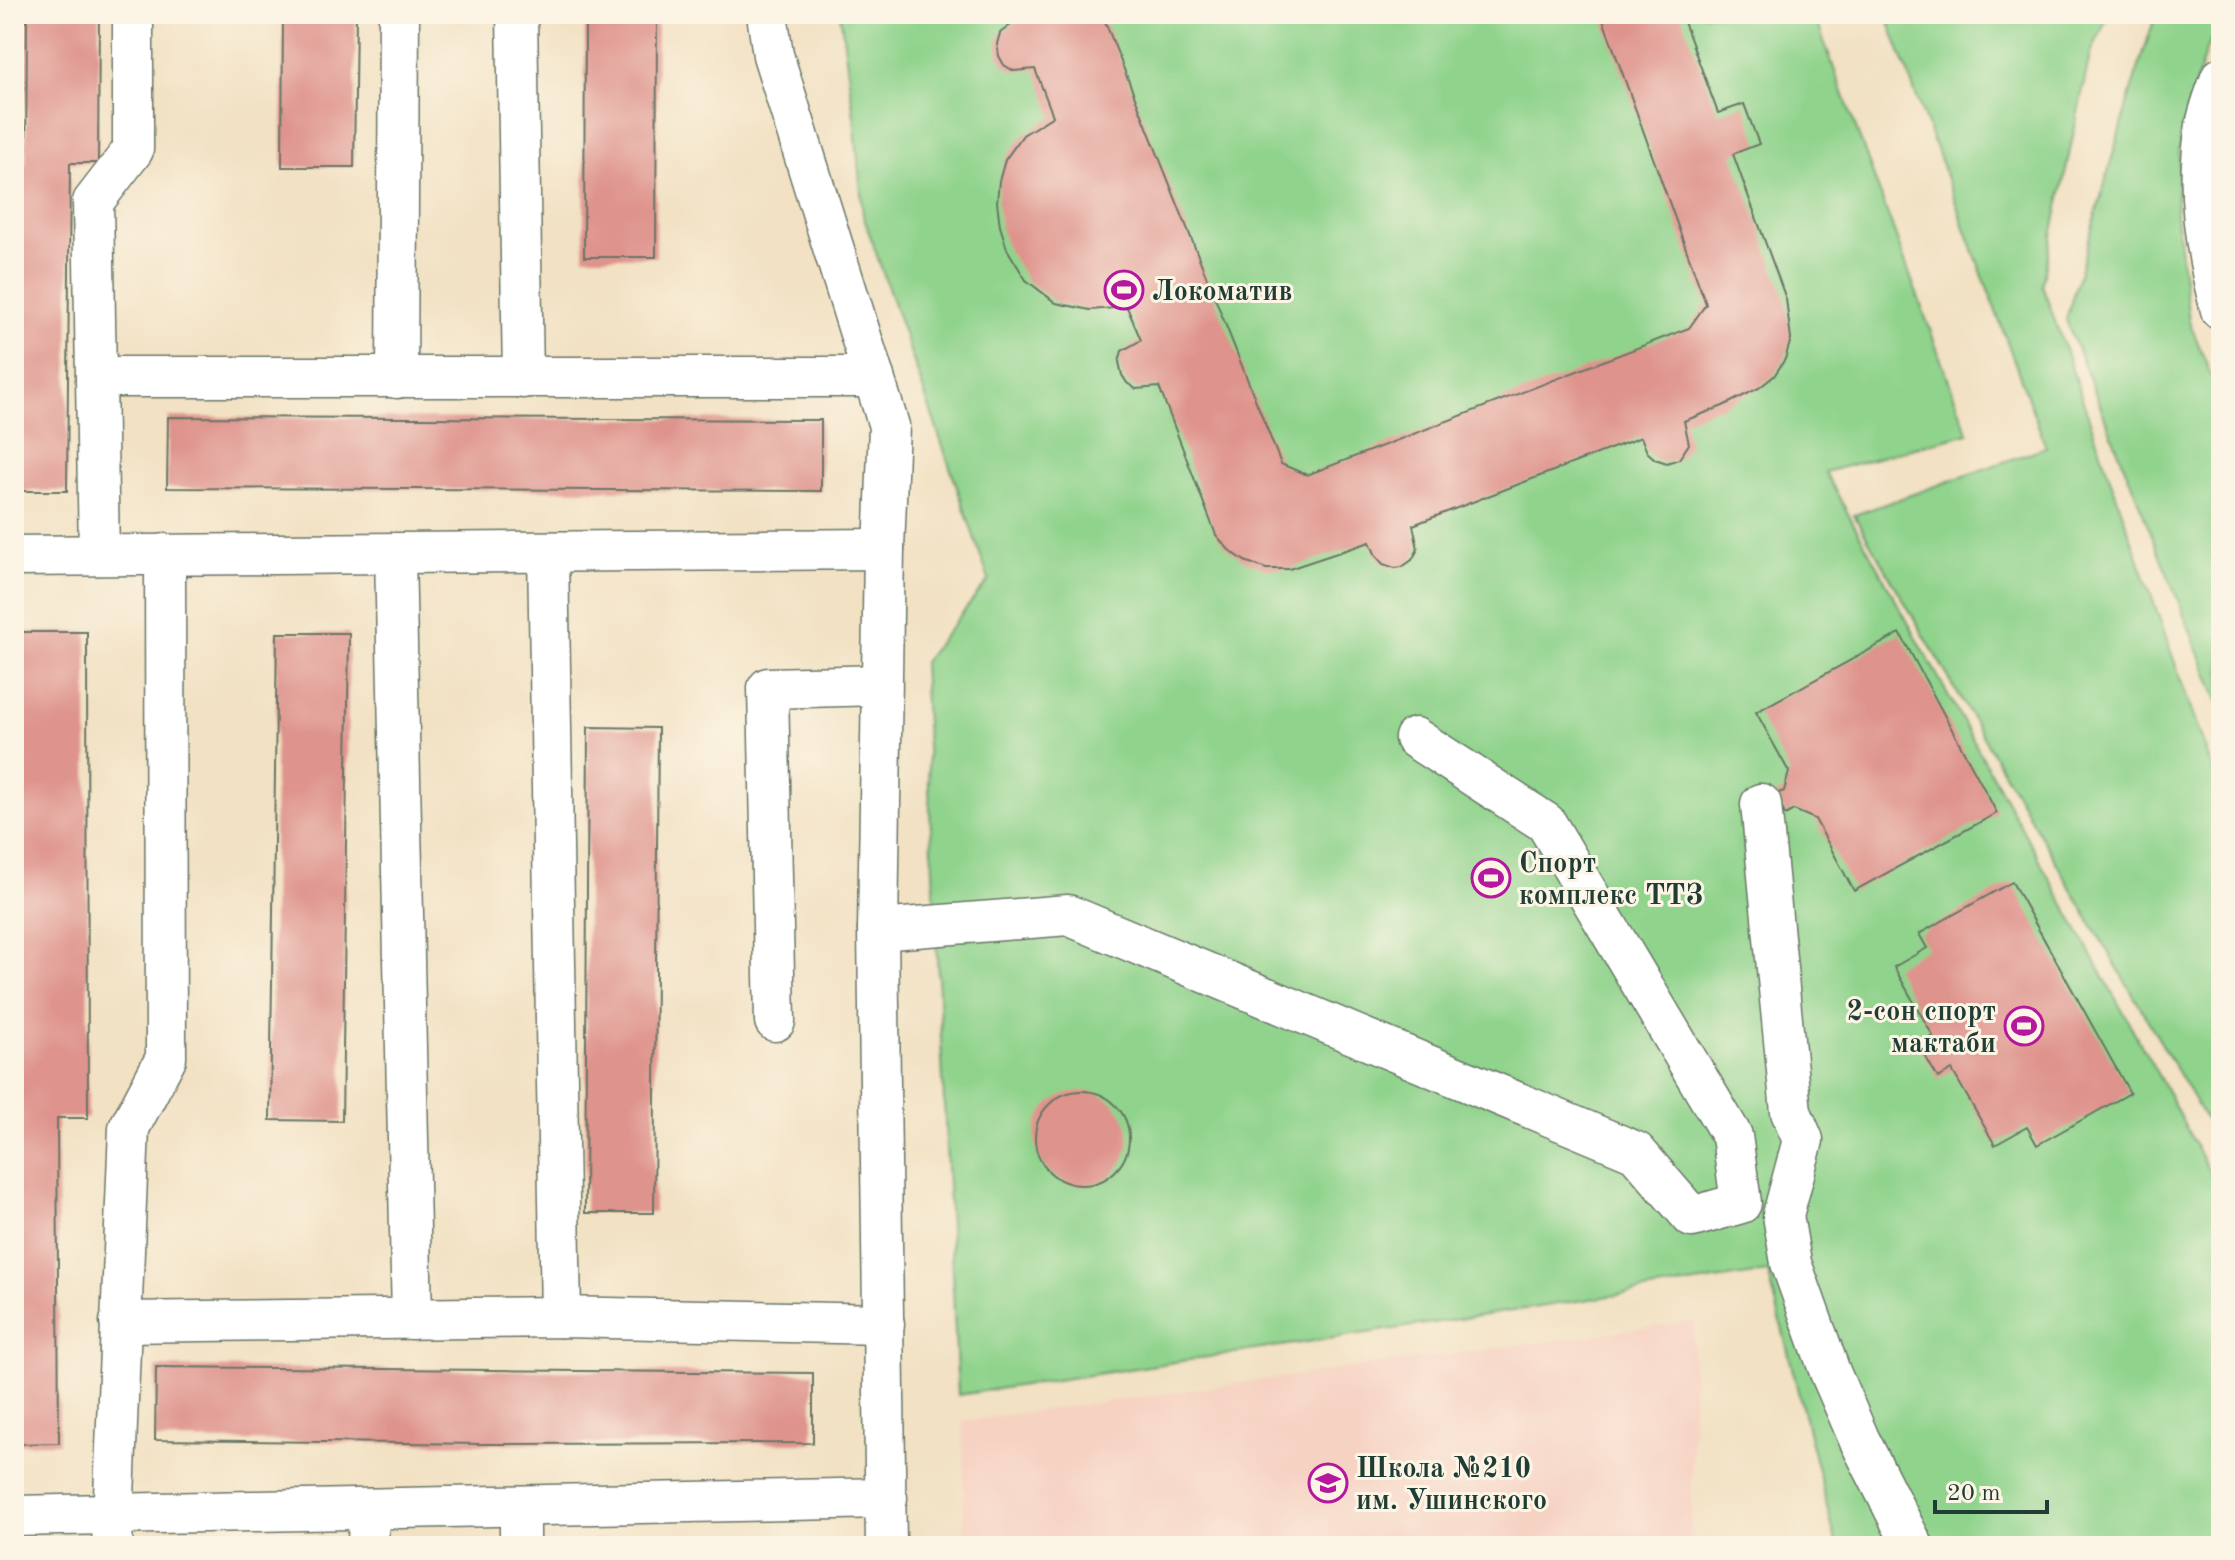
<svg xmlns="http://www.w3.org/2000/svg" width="2235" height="1560" viewBox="0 0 2235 1560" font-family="'Old Standard TT',serif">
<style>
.built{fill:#f6d2c3}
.green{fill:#8fd38c;stroke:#578860;stroke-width:2}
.building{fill:#de938c}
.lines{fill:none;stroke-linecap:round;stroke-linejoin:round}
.minor-casing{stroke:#697666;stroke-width:43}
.minor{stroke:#fff;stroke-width:40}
.labels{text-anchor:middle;stroke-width:6;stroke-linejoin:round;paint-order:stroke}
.poi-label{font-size:28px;font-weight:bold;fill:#1f3d34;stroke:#fcf5e5;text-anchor:start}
</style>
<rect width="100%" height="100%" fill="#fcf5e5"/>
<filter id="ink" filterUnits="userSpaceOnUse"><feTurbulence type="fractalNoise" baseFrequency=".0125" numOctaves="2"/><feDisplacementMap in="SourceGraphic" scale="16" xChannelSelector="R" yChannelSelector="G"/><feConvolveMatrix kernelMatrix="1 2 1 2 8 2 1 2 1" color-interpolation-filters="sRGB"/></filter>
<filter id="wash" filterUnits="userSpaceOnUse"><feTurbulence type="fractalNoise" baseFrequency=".006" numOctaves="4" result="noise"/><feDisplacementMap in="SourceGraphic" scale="32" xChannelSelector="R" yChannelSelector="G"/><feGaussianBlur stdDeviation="1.8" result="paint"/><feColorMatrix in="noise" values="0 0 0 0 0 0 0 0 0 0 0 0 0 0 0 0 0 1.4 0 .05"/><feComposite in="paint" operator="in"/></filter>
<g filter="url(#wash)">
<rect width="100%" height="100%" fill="#f2e1c3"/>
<!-- built -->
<path class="built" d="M1694,1321L1691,1546H964L963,1421Z"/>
<!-- green -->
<g class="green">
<path d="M840,14H1814L1968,433L1825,472L2169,1095L2221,1195V1546H1837L1768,1272L958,1395L923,662L989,580L863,215L854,116Z"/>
<path d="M1886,14H2109L2090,55L2042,284L2221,794V1146L1854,515L2046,447Z"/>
<path d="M2156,14H2221V21L2206,50L2181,130L2176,214L2189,321L2221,400V708L2066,320L2131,91Z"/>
</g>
<g id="blocks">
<!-- building -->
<g class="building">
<path d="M27,14H99L98,163H70L67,491H14V164H26Z"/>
<path d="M283,14H356L354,167H282Z"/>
<path d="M585,14H657L656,257H584Z"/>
<path d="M1013,14H1102L1281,464L1307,475L1689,328L1706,304L1601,14H1681L1718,113L1744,104L1759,144L1733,154L1786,299L1791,339L1785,359L1774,376L1759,388L1723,406L1684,421L1689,444L1679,459L1667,463L1655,459L1647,452L1641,437L1413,525L1418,549L1412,560L1402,567L1395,568L1383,564L1376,556L1370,542L1289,569H1266L1245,561L1229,550L1216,535L1159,387L1136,389L1127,383L1122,375L1119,362L1122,351L1141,340L1127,307L1090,310L1056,303L1026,280L1007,249L1000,226L997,202L999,181L1005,160L1023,135L1053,116L1035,69L1014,71L1004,65L999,56L997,44L1000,33L1016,21Z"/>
<path d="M168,417L821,420V491L167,488Z"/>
<path d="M14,632H87L88,1118H57L59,1443L14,1444Z"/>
<path d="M277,633H349L342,1121L270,1120Z"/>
<path d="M1900,633L1997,813L1854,891L1815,819L1794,810L1785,815L1776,794L1784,791L1789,772L1756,712Z"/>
<path d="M588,727L658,728L654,1213H585Z"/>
<path d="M2012,882L2130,1093L2037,1145L2027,1127L1995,1145L1952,1070L1938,1078L1918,1044L1933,1036L1894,967L1927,948L1919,934Z"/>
<circle cx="1082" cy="1138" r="47"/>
<path d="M156,1367L813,1373V1443L483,1444L155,1440Z"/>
<path d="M649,1539V1546H591V1540Z"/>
</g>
</g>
</g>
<g filter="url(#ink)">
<use href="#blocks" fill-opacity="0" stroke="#697666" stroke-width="2"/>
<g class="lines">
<defs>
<g id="minor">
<path d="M517,14L523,378"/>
<path d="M767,14L773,55L889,426L884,549L878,930L886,1546"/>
<path d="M2221,78C2215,95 2207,114 2205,132C2196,190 2206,254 2221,310"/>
<path d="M96,377H874"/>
<path d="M397,378L399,14"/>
<path d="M548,552L561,1317"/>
<path d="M395,554L412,1319"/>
<path d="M99,555L93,202L133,150V14"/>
<path d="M14,556L884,549"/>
<path d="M1761,804L1791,1112L1803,1140L1783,1215L1791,1263L1830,1372L1859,1439L1913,1546"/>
<path d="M878,930L1068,915L1636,1152L1692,1217L1741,1203L1732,1136L1546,823L1415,738"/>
<path d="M775,1021L768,688L881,685"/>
<path d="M120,1322L561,1317L884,1324"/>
<path d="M14,1516L887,1498"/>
<path d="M112,1546L129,1128L166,1058L165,554"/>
<path d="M368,1546L369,1509"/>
<path d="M520,1546V1506"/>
</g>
</defs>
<!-- minor casing -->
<use href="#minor" class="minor-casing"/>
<!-- minor -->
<use href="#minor" class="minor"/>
</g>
</g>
<!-- icons -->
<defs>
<symbol id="stadium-ring" viewBox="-11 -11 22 22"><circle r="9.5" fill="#fcf5e5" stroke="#b5179e" stroke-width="1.5"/><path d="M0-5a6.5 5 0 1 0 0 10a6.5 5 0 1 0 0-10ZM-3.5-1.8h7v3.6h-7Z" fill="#b5179e"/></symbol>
<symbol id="school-ring" viewBox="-11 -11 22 22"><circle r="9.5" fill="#fcf5e5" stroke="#b5179e" stroke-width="1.5"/><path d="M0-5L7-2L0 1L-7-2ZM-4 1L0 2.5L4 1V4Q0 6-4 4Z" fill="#b5179e"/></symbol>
</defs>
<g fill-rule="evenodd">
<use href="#stadium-ring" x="1102" y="268" width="44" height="44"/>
<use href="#stadium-ring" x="1469" y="856" width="44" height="44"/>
<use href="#stadium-ring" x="2002" y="1004" width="44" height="44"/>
<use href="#school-ring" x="1306" y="1461" width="44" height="44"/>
</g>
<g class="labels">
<!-- poi labels -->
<g class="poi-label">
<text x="1152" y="300">Локоматив</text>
<text x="1519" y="872">Спорт<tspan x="1519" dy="32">комплекс ТТЗ</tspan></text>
<text x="1996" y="1020" text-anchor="end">2-сон спорт<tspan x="1996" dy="32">мактаби</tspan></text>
<text x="1356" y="1477">Школа №210<tspan x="1356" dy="32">им. Ушинского</tspan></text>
</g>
</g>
<!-- margin -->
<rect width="2235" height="1560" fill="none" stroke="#fcf5e5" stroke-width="48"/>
<!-- scale -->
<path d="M1935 1500v12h112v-12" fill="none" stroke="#1f3d34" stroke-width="4"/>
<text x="1947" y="1500" font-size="24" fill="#1f3d34" stroke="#fcf5e5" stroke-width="6" paint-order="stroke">20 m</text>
</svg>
